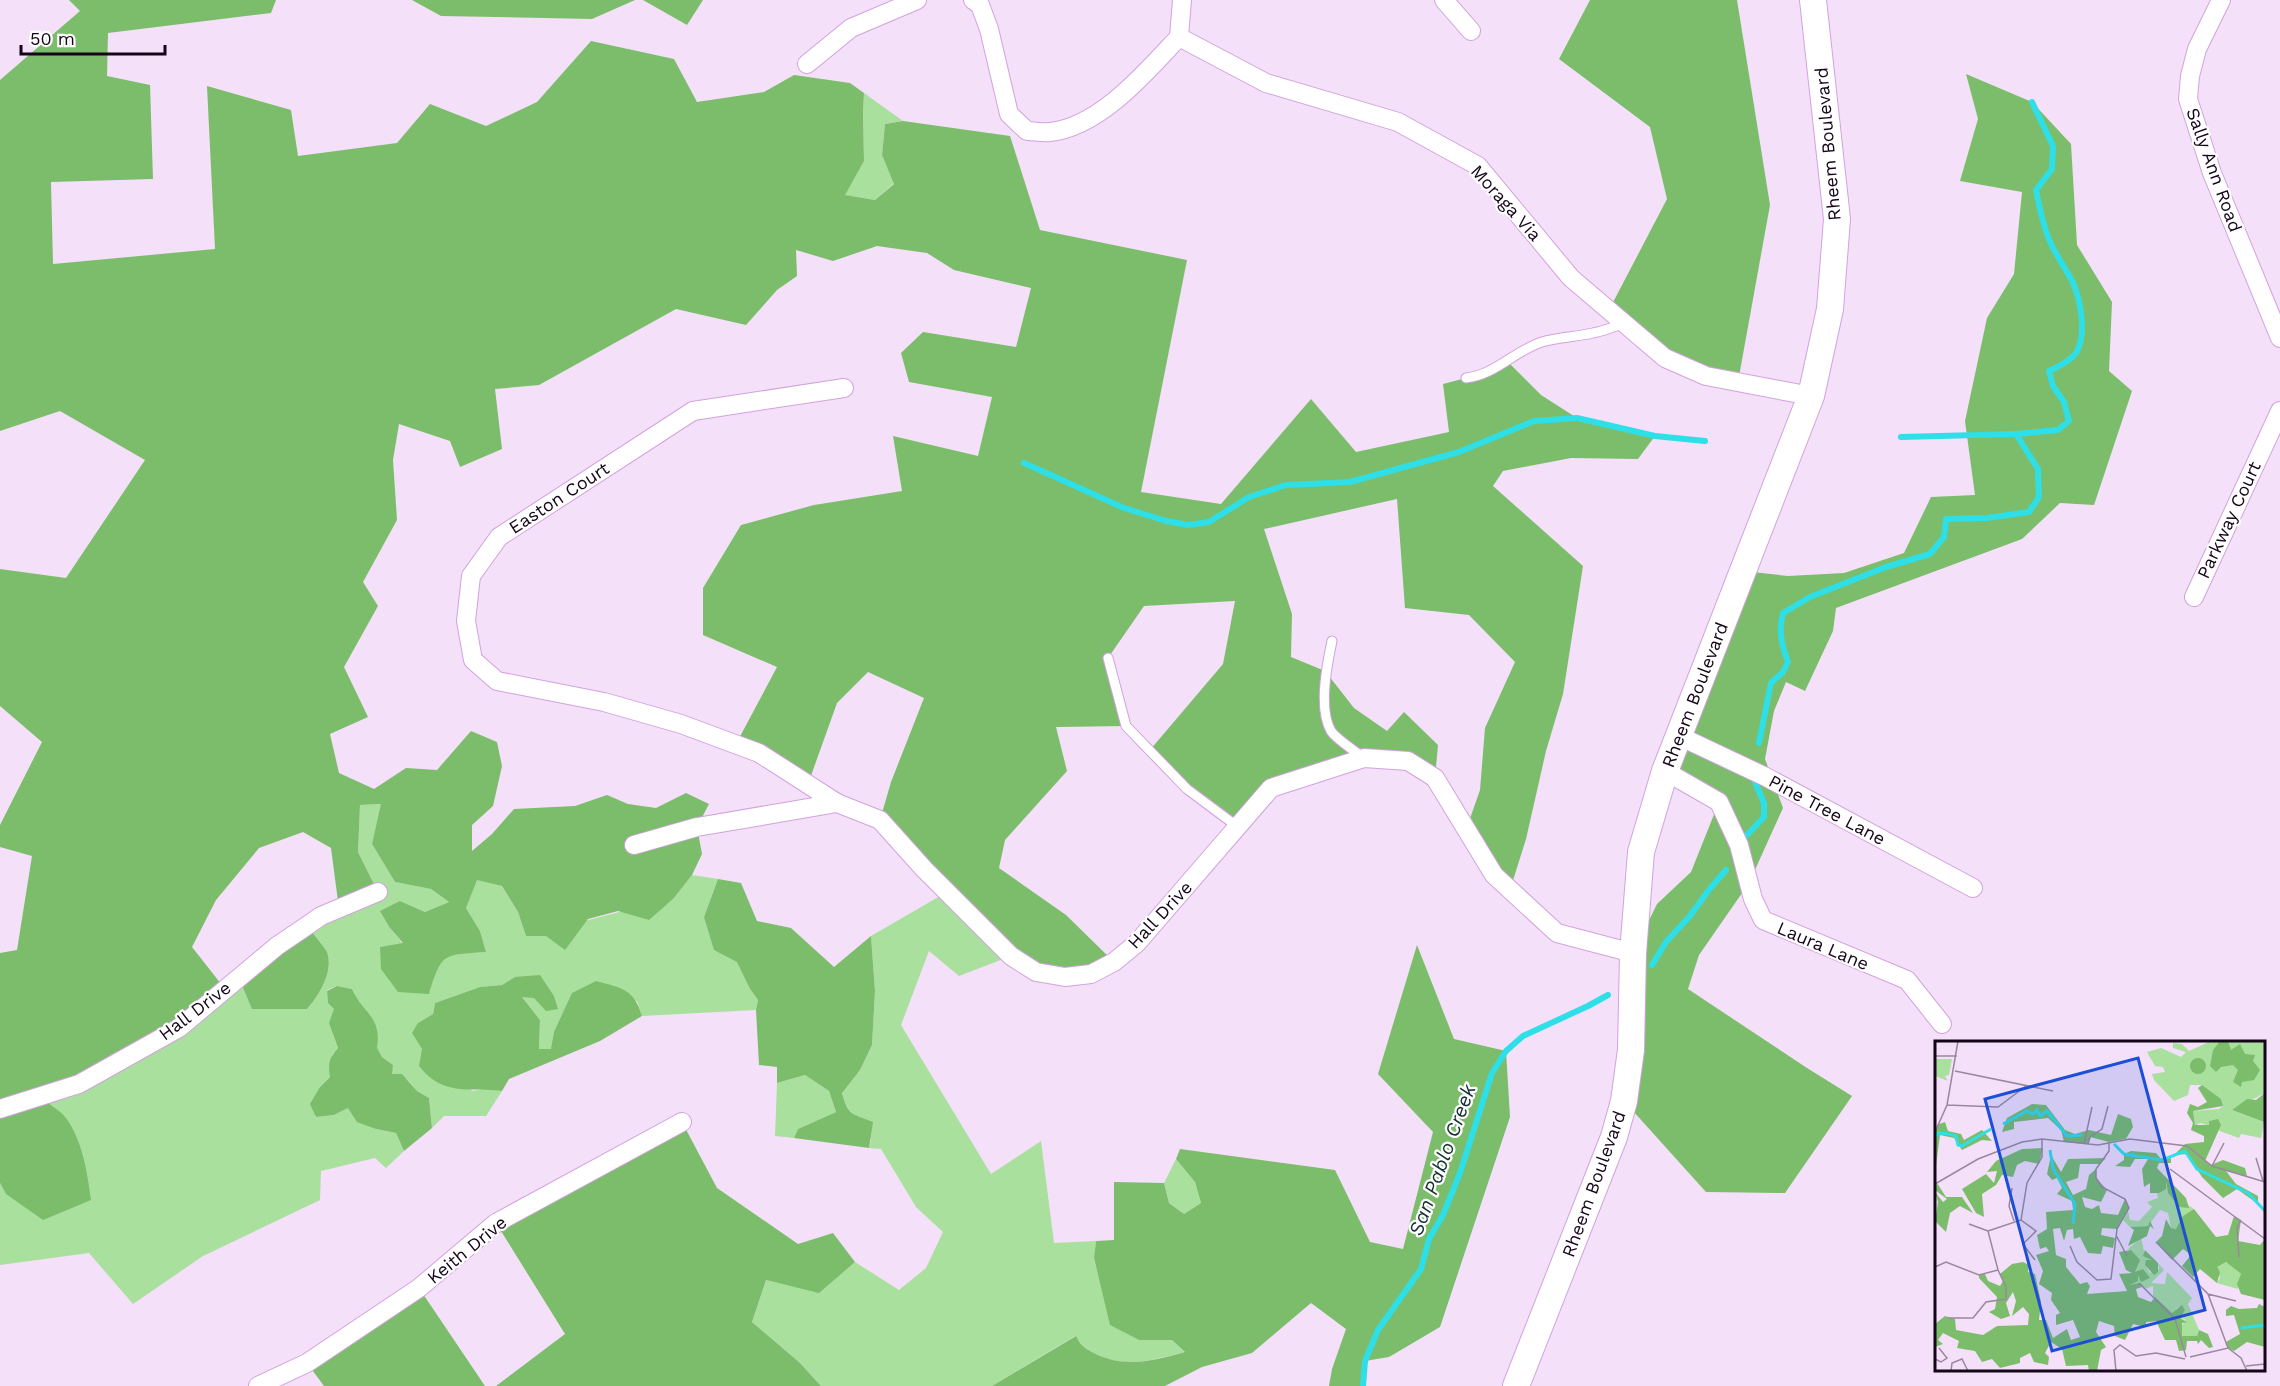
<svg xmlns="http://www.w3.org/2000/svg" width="2280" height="1386" viewBox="0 0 2280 1386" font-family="'Work Sans',sans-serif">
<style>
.green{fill:#aae09d}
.forest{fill:#7bbd6a}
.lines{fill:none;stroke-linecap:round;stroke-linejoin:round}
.stream{stroke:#2fdfe7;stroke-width:6}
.lane-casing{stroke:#d2a2de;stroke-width:11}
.street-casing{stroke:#d2a2de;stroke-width:20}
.secondary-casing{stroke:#d2a2de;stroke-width:28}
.lane{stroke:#fff;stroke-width:9}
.street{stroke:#fff;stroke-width:18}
.secondary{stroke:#fff;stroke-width:26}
.labels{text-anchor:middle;stroke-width:4.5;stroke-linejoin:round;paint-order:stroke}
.street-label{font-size:18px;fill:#150519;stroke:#fff}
.water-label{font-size:20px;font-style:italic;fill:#153031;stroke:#fff}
.inset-river{fill:none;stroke:#2fdfe7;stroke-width:3}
.inset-road{fill:none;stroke:#9b889f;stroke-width:1.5}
.view{fill:#1d4ed8;fill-opacity:0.15;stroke:#1d4ed8;stroke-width:3}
.inset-edge{fill:none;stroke:#150519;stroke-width:3}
</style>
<rect width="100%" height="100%" fill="#f4e0f9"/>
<!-- green -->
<g class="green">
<path d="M864,93L903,121L885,124L882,155L894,183L875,200L844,195L864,161L863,113Z"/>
<path d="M382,804L372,844L395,882L431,889L449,902L425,912L400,901L390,928L403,944L380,947L439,964L451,954L486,952L480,931L466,908L476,879L502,886L518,912L526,936L674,898L692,875L718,879L704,917L738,962L750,989L758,1000L756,1010L642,1016L637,1001L554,1032L552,1049L539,1050L540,1020L522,997H534L557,1009L515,977L502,985L480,987L435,1003L433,1014L418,1023L472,1091L484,1089L502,1091L486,1116H444L432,1128L429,1098L417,1091L407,1079L391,1074L393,1065L382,1057L376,1048C381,1021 361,1011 352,989L337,986L327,990L328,1003L334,1009L333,1035L338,1048L332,1055L330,1077L320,1087L315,1117L334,1115L348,1108L376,1129L396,1133L404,1151L386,1168L375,1158L321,1171L320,1200L203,1256L133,1304L89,1253L0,1265V1183L6,1194L39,1097L239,978L253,1009H307C319,996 334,971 327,952C325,947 312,934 308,925L378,892L358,852L360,805Z"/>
<path d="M947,892L1011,956L959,976L929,951L901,1025L991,1174L1041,1141L1054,1243L1096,1241L1094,1259L1111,1325L1139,1340H1172L1185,1352C1152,1360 1124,1370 1092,1352C1083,1347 1080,1345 1075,1336L992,1386H821L799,1362L752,1322L766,1280L819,1292L855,1262L899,1290L926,1268L943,1232L916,1207L881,1149L869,1148L871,1140L861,1117L850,1115L845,1107L842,1092L860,1070L872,1045L875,991L871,936Z"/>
<path d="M805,1075L829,1091L836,1112L798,1129L794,1138L775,1136L777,1083Z"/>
<path d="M1176,1159L1195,1182L1201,1203L1184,1214L1169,1203L1164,1183Z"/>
</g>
<!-- forest -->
<g class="forest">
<path d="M69,0H276L271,13L108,33L107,76L150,85L153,179L51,182L53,264L215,249L207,86L291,110L298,156L397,143L430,104L486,126L537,102L591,41L674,59L697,102L764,92L794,75L850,83L864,93L863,113L864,161L845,195L875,200L894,184L882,155L885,124L903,121L1010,136L1040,230L1187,260L1141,492L1221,504L1311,399L1356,452L1449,432L1443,384L1466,378L1506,360L1541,395L1577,418L1655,436L1638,459L1571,458L1503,471L1493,486L1583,566L1563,694L1546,751L1526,839L1510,890L1466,830L1480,790L1485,728L1515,662L1469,615L1405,608L1397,499L1264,529L1292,614L1291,657L1325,671L1354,708L1387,731L1404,712L1438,745L1435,778L1408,761L1363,758L1271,788L1238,827L1187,789L1150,750L1223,664L1235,601L1144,606L1108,658L1126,726L1056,727L1067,771L1005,840L999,868L1066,915L1114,962L1036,972L880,820L891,782L924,698L868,672L837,703L808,784L736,744L777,667L703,635V588L741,525L814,505L902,491L893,436L978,456L992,397L909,382L901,353L923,332L1016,347L1031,288L954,270L927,253L877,246L833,261L796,250L797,276L777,290L746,325L676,309L539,385L495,389L502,449L460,467L450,441L399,424L393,460L397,520L363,582L378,606L344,667L368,717L330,734L339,773L374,789L406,768L437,770L471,731L497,742L502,766L493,806L472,825V851L492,834L514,809L575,806L607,795L628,804L656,808L686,793L709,804L697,827L702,854L692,875L674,898L649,920L618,911L588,919L565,950L546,936H526L518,912L502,886L477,880L466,908L480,931L486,952C443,955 442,952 429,994L398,992L381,969L380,947L403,943L390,928L380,911L400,901L425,912L449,902L431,889L395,882L372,844L381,804L360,805L358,852L378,892L339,909L331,848L303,832L259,848L216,900L192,947L225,989L179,1028L40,1097C48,1104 60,1110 66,1118C83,1142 87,1172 91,1200L43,1220L6,1194L0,1183V953L17,950L32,856L0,847V825L42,742L0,706V569L66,578L145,460L60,411L0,431V80L80,11Z"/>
<path d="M412,0H635L592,19L441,16Z"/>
<path d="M643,0H703L687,25Z"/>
<path d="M1590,0H1737L1770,205L1738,382L1706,376L1609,310L1667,199L1650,127L1559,59Z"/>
<path d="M1966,74L2032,102L2071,144L2077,245L2112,302L2109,371L2132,391L2094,505L2060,503L2022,539L1836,608L1833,631L1805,691L1786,682L1774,711L1765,759L1783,808L1749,883L1699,955L1688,989L1807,1068L1852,1096L1785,1193L1706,1192L1624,1101L1633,953L1657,904L1691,872L1719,802L1665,771L1743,571L1788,576L1844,573L1904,553L1931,497L1975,495L1965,421L1987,318L2014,274L2022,192L1960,181L1978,119Z"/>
<path d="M718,879L741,883L757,921L791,928L834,967L871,936L875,991L872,1045L860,1070L842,1093C848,1117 852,1113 873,1122L869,1148L794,1138L798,1129L836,1112L829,1091L805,1075L777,1083V1067L759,1065L756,1010L758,1000L750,989L737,962L714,950L704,917Z"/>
<path d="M308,925C312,934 325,947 327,952C334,971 319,996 307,1009H252L239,978Z"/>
<path d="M1417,945L1454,1039L1506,1051L1510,1117L1440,1327L1389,1357L1365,1361L1363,1386H1329L1332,1369L1346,1329L1311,1303L1252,1353L1202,1367L1165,1386H992L1076,1336C1080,1345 1083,1347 1092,1352C1123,1369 1152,1361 1185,1352L1172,1340H1139L1110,1325L1094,1258L1096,1241L1114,1240V1182L1164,1183L1169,1203L1184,1214L1201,1203L1195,1182L1176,1159L1180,1149L1335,1170L1370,1242L1403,1249L1433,1132L1378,1074Z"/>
<path d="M540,975L554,996L558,1009L546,1011L534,998L522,997L540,1020L539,1049H551L554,1032L572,993L596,981C622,988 634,989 642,1016L600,1041L509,1079L502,1091C470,1087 443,1097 419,1066L422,1049L412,1033L418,1023L433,1014L435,1003L480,987L502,985L515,977Z"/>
<path d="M337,986L352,989C363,1014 382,1016 377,1048L382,1057L393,1065L392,1074H402L417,1091L429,1098L432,1128L404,1151L396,1133L376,1129L357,1122L348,1108L334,1115L316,1117L310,1104L320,1087L330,1077C328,1064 329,1058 338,1048L329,1023L334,1009L328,1003L327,991Z"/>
<path d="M682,1122L717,1188L798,1244L833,1233L855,1262L819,1293L766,1280L752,1322L799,1362L821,1386H496L565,1334L496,1223Z"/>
<path d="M419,1288L485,1386H324L307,1363Z"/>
</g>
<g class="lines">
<!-- stream -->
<g class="stream">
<path d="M1901,437L2016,434"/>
<path d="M1024,463L1124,508L1166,521L1188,525L1209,522L1249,497L1286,485L1350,482L1459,452L1534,421L1577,418L1655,436L1705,441"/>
<path d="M1759,743L1771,683L1783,672L1788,662C1782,646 1778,630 1783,613L1810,597L1886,567L1930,554L1944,537L1946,519L1987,518L2029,512L2039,497L2038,469L2016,434L2058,430L2069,421L2064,402L2053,386L2049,371C2058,367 2070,361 2076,353C2087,335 2081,303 2074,285C2068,272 2059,260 2053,248C2044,230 2040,210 2036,190L2052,169L2053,146L2032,102"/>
<path d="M1747,835L1764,817V803L1755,782"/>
<path d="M1652,965L1666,942L1690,916L1708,891L1726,870"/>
<path d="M1363,1386L1365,1361L1378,1330L1421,1269L1429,1239L1443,1215L1460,1173L1492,1073L1506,1051L1523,1036L1588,1006L1608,995"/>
</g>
<defs>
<g id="lane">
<path d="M1466,378C1495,375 1514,351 1542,342C1558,337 1576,337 1593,333C1604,331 1614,327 1624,323"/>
<path d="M1332,641C1327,664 1318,709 1331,731C1336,739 1355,751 1364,758"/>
<path d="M1108,658L1126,726L1187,789L1238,827"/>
</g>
<g id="street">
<path d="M973,0L980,5L989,29L1009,114L1027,131C1034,131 1043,133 1050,132C1100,127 1147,71 1179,37"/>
<path d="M1182,0L1179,37L1266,83L1398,122L1478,166L1571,278L1665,358L1706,376L1811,396"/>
<path d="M1444,0L1471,31"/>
<path d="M2221,0L2197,49L2190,76L2188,99L2212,173L2280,338"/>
<path d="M807,64L851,28L917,0"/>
<path d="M844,388L693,411L499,537L471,576L466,621L473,660L497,681L604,702L681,724L759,753L837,803L880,820L924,869L1011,956L1036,972L1065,977L1091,974L1114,962L1137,943L1271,788L1364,758L1408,761L1435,778L1494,875L1557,933L1633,953"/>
<path d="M2194,597L2280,411"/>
<path d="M1679,736L1766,777L1973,888"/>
<path d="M1665,771L1719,802L1739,845L1753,899L1763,920L1907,980L1942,1024"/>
<path d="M634,845L697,827L837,803"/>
<path d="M0,1109L79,1084L179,1028L277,946L308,925L321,916L378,892"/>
<path d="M258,1386L307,1363L419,1288L496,1223L682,1122"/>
</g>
<path id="secondary" d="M1516,1386L1614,1137L1624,1101L1631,1050L1633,953L1641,852L1665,771L1811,396L1830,309L1837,219L1813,0"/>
</defs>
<!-- lane casing -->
<use href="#lane" class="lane-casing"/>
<!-- street casing -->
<use href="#street" class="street-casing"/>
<!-- secondary casing -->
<use href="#secondary" class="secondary-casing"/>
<!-- lane -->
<use href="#lane" class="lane"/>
<!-- street -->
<use href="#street" class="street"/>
<!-- secondary -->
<use href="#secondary" class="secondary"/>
</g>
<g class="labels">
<!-- street labels -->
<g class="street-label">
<text transform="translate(1828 144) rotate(-95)" y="6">Rheem Boulevard</text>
<text transform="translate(2214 170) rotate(70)" y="6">Sally Ann Road</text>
<text transform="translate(1506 203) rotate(48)" y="6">Moraga Via</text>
<text transform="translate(559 498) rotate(-33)" y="6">Easton Court</text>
<text transform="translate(2229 520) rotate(-65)" y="6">Parkway Court</text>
<text transform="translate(1695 695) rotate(-69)" y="6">Rheem Boulevard</text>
<text transform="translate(1827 810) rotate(28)" y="6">Pine Tree Lane</text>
<text transform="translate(1160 915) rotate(-47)" y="6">Hall Drive</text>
<text transform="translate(1823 946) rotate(23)" y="6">Laura Lane</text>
<text transform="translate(195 1011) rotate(-37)" y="6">Hall Drive</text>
<text transform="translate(1594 1184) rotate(-70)" y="6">Rheem Boulevard</text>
<text transform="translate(467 1250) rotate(-39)" y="6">Keith Drive</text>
</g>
<!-- water labels -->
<g class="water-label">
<text transform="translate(1442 1160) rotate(-70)" y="7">San Pablo Creek</text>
</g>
</g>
<!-- overview -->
<g transform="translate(1935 1041)">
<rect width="330" height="330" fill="#f4e0f9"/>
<path d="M276,0H330V52L297,69L328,81L330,78L326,97L306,93L304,97L282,89L280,79L274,80L275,85L265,82L260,85L258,70L284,68L288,65L285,58L267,44H255L253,54L239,60L219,39L217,33L230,31L228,26L220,25L212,11L226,7L246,16L251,11L238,7V2L247,3L254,10ZM0,18H17L14,34L10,35L13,40L0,35ZM231,139L233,152L244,166L253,164L259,168L241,188L236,187L233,172L225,169L213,185L195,186L188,179L193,170L195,179L204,180L217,166L212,161L223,157L222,152ZM206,197L209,210L217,219L212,223L211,219V225L215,232L224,228L223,222L229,229L216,242L230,243L232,231L257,257L253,263L264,289L262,295H247V284L251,279L244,276L243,266L237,273L218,255V245L210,248L204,242L195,246L203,234L211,233L200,231L201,218L193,208ZM291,221L306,233L303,248L282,242L285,237L281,226Z" fill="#aae09d"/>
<path d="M285,0H293L296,9L305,3L310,13L320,14L318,20L325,29L319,39L307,41L306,46L298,41L303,29L298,24L286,26L281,31L275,25L278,9ZM255 25a8 8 0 1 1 16 0a8 8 0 1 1-16 0ZM267,44L286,58L288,65L258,70L260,84H274V80L283,78L286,84L270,120L276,124L288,119L310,127L312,135L291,130L301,143L323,155V163L302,148L288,157L267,136L252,113L239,114L250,103L269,101V95L256,89L258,82L252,72L255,63L263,66L272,61L263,47ZM330,52L329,81L297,69L312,58L321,59ZM97,63L111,64L130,89L140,93L154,89L176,94L183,73L196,78L198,86L191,98L174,101L155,96L153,103L129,101L126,89L113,77L79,81V88L67,91L72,77ZM10,81L13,90L26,93L29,99L47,89L57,100L47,99L27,109L19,97L5,94L0,132V91L4,83ZM108,107L104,123L90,120L82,124L78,136L67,134L61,144L47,153L49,176L41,172L27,148L51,133L59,142L62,130L52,131L61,120L87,108ZM196,110L221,112L227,119L236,117V122H224L222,127L251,157L254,167L244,166L233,152L231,140V148L224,152H215V142L209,146L207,128L213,118H200L195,126L180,125L189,119V113ZM116,114L126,131L133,118L171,117L165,123H145L143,137L131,141L138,154L151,148L154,134L161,128V137L172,149L166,161L147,156L150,166L157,168L164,164L166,172L183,174L190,158L194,167L182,188L167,187L166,194L180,197L178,207L168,205L166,213L153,212L145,196L139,198L138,188L132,189L129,200L125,187L118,188L121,214L131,218V226L145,243L152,241L155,245L152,253L192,250L184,233L197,232L191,229L184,211L196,209L205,219L200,231L208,228L215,237L206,241L203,234V240L195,244L204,242L207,246L201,248L203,256L216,261L220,256L237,272L247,264L250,269L245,277L252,281L247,282V295H262L264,289L273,293L278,306L274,307L266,299L263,303L262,300H252L251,309L244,310L241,299H230L221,280L211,281V286L198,283L190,299L180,295L179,285L164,280L161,291L171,306L166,309L162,330H154L153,324L131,325L127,308L116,301L110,312L114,316L113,324L99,321L95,312L85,317V322L65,327L57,318L47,321L40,310L22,307L24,300L8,292L3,299L8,303L0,306V283L10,275L20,278L21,289L48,294L62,285L93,284L94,273L88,266L77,275L81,260L78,251L71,262L75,275L66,278L54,271L60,268L62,256L44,237V234L50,233L53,240L65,245L68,240L65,233L77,223L88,221L94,224L93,231L100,233L106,261L104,279H111L118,297L132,288L136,299L145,296L138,279L121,284V274L125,272L116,259L117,252L104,243L108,230L101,214L114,210L111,206L105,208L102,194L112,188L111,171L138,169L137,160L122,153L127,147L122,137L117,139L112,133ZM2,142L11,156H27L38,172L25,165L15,172L11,191L0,180L3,161L0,151L8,161L12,158L0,149ZM259,168L281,196L293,194L299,175L306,179L303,200L325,204L330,198V259L306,253L302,243L306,233L291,221L282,226L285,231L282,242L265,228L258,236L247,225L256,214L248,208L237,219L221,201L227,195L231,178L236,187L241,188L248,175ZM215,180L219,188L215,185L212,195L193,205L199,189L195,186L213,185ZM210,209L223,222V231L219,234L210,224L211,219H217L208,215ZM324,263L330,266V306L312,301L299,310L293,307L291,301L305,293L299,274L291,275V269L296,265L304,268L322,267Z" fill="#7bbd6a"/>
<path class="inset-river" d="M68,83L92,70L98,73L102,69L105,75L112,70L132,95L147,94M0,96L3,92L14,93L21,95L23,104L27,105L56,88M179,103L189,113L227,119L250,110L262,128L313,152L330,170M115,109L118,128L140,163L138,183M306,287L330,284"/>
<path class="inset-road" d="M0,15H22M20,30L118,50M12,64L63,66L91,45M0,91L12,64L23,0M149,103L157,66M153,103L155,96L167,88L173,65M321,117L328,140M277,125L289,102M235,128L330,198M0,143L43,118L87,101L107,98L163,104L195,98L252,105L277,125L330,141M77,147L74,165L79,180M86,179L101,190L88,203L100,219M34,183L53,190M53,190L86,179L92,142L107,116V98M181,194L192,215M221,201L273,253L293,307M135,205L142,221L162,239L176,238L182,188L194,167L190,158L167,146L161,137V128L174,110V101M304,216L302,187L306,179M0,226L11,221L44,234L63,229M204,242L240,278L251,316M273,253L301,260M13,277H38L51,261L71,258V246L63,229L53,190M255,316L293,307L306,317L312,330M0,318L6,321L12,317L4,307M311,325L330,323M16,330L17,322L27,318L33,330M181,330L179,309L185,304L201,315L221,312L250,318"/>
<path class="view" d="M203,17L270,269L117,310L50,58Z"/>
<rect width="330" height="330" class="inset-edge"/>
</g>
<!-- scale -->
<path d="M21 45v9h144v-9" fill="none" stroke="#150519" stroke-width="3"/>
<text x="30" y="45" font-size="18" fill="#150519" stroke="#ffffff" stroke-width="4.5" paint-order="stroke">50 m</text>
</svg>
